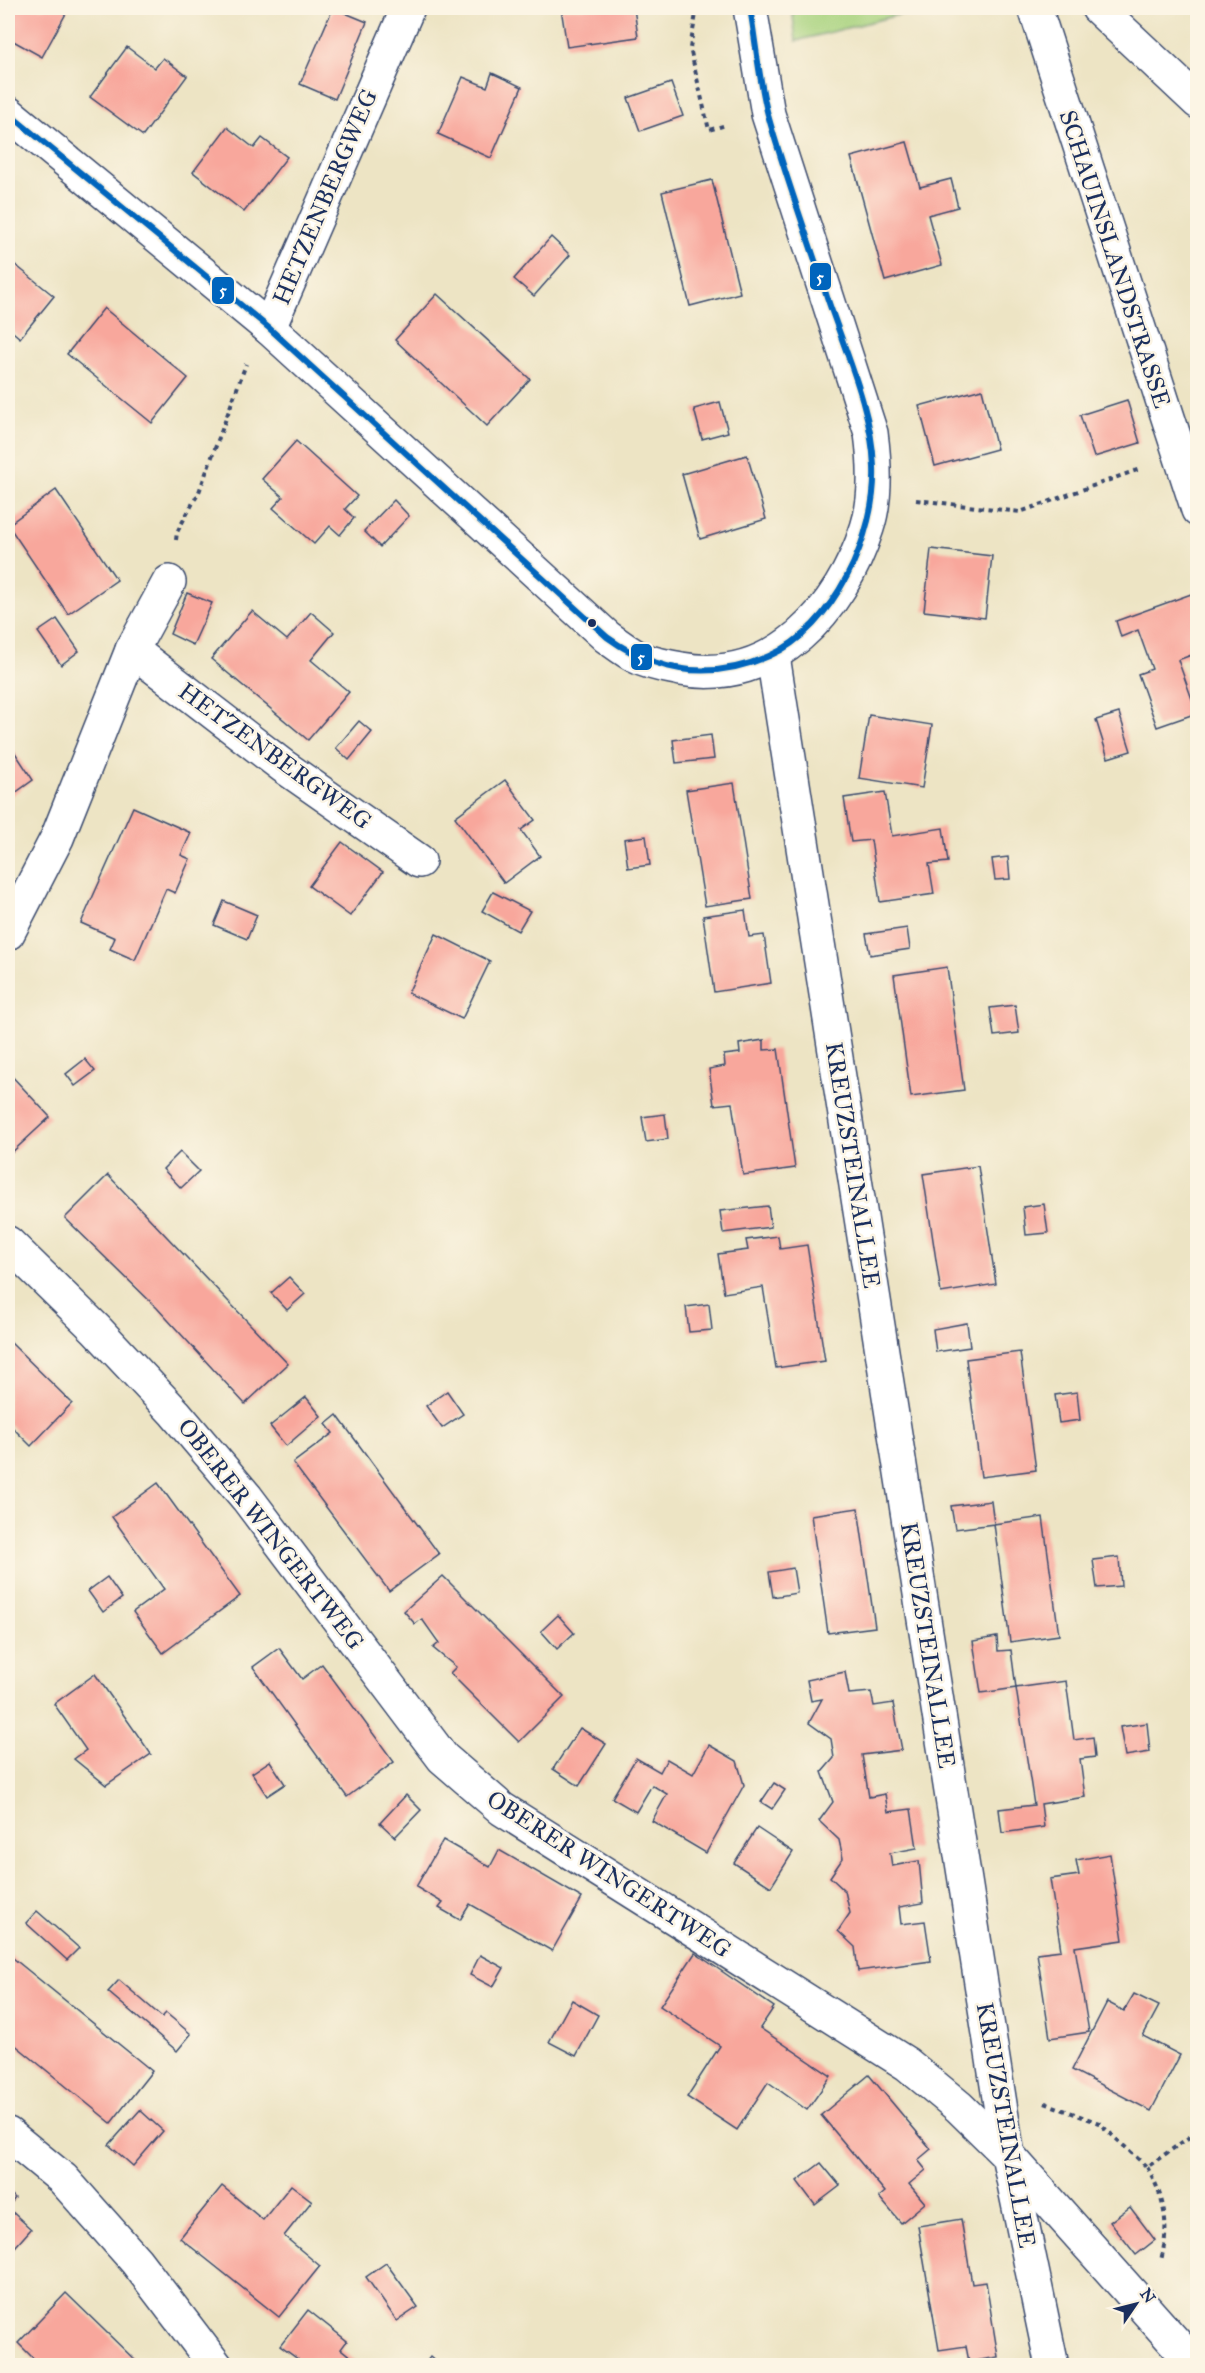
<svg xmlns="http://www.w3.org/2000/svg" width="1205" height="2373" viewBox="0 0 1205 2373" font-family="'IM FELL Great Primer',serif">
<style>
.green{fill:#a9d37f;stroke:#62816e;stroke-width:1.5}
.building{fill:#f8a79c}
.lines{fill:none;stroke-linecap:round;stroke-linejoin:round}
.minor-casing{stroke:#3a4a6d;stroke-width:36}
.path{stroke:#3a4a6d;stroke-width:4;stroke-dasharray:4.5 4.5;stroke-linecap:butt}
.minor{stroke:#fff;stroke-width:33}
.bus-1-casing{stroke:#fcf5e5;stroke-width:10}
.bus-1{stroke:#0065bd;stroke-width:6}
.bus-dot{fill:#1b2f5e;stroke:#fcf5e5;stroke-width:2}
.labels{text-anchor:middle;stroke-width:5;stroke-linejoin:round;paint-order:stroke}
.street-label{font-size:24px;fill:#1b2f5e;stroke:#fcf5e5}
.line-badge{stroke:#fcf5e5;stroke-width:2}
.badge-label{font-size:16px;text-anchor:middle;font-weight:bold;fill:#fff}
</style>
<rect width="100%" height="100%" fill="#fcf5e5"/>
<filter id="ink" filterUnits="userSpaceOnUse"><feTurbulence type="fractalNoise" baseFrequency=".0167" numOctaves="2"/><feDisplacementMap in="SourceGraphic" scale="12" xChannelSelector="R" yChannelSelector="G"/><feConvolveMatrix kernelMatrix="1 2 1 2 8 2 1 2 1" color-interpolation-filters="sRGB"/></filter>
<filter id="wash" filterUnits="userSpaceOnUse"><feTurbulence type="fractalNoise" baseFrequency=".008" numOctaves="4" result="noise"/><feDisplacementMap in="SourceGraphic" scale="24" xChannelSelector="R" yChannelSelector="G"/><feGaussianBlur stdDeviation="1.35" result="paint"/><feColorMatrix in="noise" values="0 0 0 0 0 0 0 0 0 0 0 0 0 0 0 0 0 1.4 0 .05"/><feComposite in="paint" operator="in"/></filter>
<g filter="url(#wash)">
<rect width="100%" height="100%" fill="#ede4c4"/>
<!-- green -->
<path class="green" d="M792,8H925L796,41Z"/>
<g id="blocks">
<!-- building -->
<g class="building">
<path d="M8,8H69L42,57L8,38Z"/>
<path d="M333,8L367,22L335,99L300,84Z"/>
<path d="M561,8H634L638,37L567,47Z"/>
<path d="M127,47L155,68L163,58L187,76L143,136L90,97Z"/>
<path d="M492,73L522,87L491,158L438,134L463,77L487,87Z"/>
<path d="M671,83L683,116L640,131L628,98Z"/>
<path d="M227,127L254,148L262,138L287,157L244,212L193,172Z"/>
<path d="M907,142L920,187L951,179L958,207L928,215L942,265L885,281L851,157Z"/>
<path d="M712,180L740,293L690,306L662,192Z"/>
<path d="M551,237L570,255L534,296L514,279Z"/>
<path d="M8,259L54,296L20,338L8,328Z"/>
<path d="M437,294L530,379L487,426L395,340Z"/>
<path d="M104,308L188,378L152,423L67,354Z"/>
<path d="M982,389L997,449L935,466L919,406Z"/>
<path d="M1127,400L1140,443L1094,457L1080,415Z"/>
<path d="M720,402L728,432L702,439L694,409Z"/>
<path d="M296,441L357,496L345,509L354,518L340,535L330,526L314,544L273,508L283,497L262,479Z"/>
<path d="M747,455L766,519L700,539L682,474Z"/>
<path d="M56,490L117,580L68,614L8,525Z"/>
<path d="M394,500L409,516L380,547L364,531Z"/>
<path d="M931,549L992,556L985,618L924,611Z"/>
<path d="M187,593L212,603L193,645L170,634Z"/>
<path d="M1194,593L1197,602V653L1178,660L1197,713L1157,727L1138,674L1152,669L1138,630L1121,637L1116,621Z"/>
<path d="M252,611L287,640L311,612L334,632L311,660L349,692L308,740L211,659Z"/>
<path d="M57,619L79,651L61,665L38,632Z"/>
<path d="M1119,713L1131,751L1108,758L1096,720Z"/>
<path d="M869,715L932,725L922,788L859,778Z"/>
<path d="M359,721L372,732L349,760L336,748Z"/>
<path d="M711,735L714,759L676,763L673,740Z"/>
<path d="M8,742L33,780L8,798Z"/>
<path d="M505,780L535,820L521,830L540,856L504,883L455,817Z"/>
<path d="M734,783L752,899L705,906L686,790Z"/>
<path d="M885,792L892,836L943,828L948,862L929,864L934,894L880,902L871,840L851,842L844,798Z"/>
<path d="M133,807L191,833L181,855L190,859L175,893L166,889L135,960L110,949L115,938L81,923Z"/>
<path d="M646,836L650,865L628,868L624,839Z"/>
<path d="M342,842L383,872L350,916L309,886Z"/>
<path d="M1008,857L1010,879L995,880L992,859Z"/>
<path d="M493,892L530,911L518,931L482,911Z"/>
<path d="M224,901L257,915L247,939L214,925Z"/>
<path d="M745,910L749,937L764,935L771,983L714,992L703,916Z"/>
<path d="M907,928L910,949L870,955L866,934Z"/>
<path d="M436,934L490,961L462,1019L408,993Z"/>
<path d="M947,967L964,1090L911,1097L894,975Z"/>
<path d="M1015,1005L1019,1033L994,1036L990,1008Z"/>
<path d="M764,1040V1050L778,1049L795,1168L743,1175L732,1103L714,1105L709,1069L725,1066L724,1055L740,1053L739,1044Z"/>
<path d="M85,1059L95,1071L75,1086L66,1074Z"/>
<path d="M8,1072L50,1117L8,1156Z"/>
<path d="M665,1114L668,1139L646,1142L642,1117Z"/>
<path d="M180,1152L199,1171L181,1188L163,1169Z"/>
<path d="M978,1166L996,1284L941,1293L923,1174Z"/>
<path d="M108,1175L288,1364L245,1404L157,1308L65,1218Z"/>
<path d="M1044,1204L1048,1233L1026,1235L1023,1207Z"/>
<path d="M768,1206L771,1227L723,1233L720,1211Z"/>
<path d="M778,1236L780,1249L807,1245L825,1361L776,1368L763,1287L724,1293L718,1254L748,1250L746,1240Z"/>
<path d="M289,1277L305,1294L287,1310L271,1293Z"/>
<path d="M709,1304L712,1330L689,1332L686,1307Z"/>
<path d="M967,1323L970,1347L936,1352L933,1329Z"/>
<path d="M8,1340L72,1403L31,1446L8,1423Z"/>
<path d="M1020,1352L1036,1470L981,1477L966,1359Z"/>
<path d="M447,1391L463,1414L442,1428L426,1406Z"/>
<path d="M1077,1392L1080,1420L1059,1423L1055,1395Z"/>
<path d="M306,1397L321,1416L286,1446L270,1426Z"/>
<path d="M337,1415L439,1554L389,1591L293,1463L333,1433L326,1424Z"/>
<path d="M158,1483L240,1596L163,1653L133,1612L164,1589L112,1517Z"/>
<path d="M991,1501L994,1524L955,1529L951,1506Z"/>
<path d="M858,1508L875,1627L828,1633L811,1515Z"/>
<path d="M1043,1517L1059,1635L1010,1642L994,1524Z"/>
<path d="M1119,1557L1121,1586L1097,1588L1093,1560Z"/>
<path d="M793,1568L797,1593L773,1597L769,1572Z"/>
<path d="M443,1576L564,1697L519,1742L450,1673L456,1667L433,1648L439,1643L422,1619L415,1624L404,1611Z"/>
<path d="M107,1577L122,1598L103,1612L88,1591Z"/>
<path d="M558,1615L574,1633L557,1649L541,1631Z"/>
<path d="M997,1637L998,1651L1011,1650L1016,1688L981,1693L973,1641Z"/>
<path d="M279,1648L302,1679L322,1664L394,1762L347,1797L253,1667Z"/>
<path d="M845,1672L849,1694L871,1692L874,1706L893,1703L902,1750L862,1755L869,1797L885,1794L888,1812L911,1809L917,1848L890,1853L892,1866L919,1861L923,1903L899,1907L901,1924L925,1921L931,1961L858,1971L855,1947L838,1931L850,1913L845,1891L830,1877L843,1858L839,1840L819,1821L833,1802L822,1772L834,1758L831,1739L809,1723L822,1699L811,1701L807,1680Z"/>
<path d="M95,1674L151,1754L106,1785L74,1759L86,1750L54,1704Z"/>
<path d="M1066,1681L1074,1740L1093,1737L1095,1757L1080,1759L1085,1797L1041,1804L1044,1827L1002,1833L999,1809L1034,1805L1016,1688Z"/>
<path d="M1147,1723L1150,1752L1125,1756L1120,1727Z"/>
<path d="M580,1728L606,1744L579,1786L553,1769Z"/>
<path d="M709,1745L737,1761L744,1785L706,1853L652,1821L667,1794L652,1785L636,1812L612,1798L636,1758L660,1772L667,1759L693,1774Z"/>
<path d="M270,1761L285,1784L267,1796L252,1773Z"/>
<path d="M774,1783L785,1790L772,1809L761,1802Z"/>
<path d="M406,1795L421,1810L395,1837L380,1823Z"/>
<path d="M757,1828L793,1852L771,1887L734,1863Z"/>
<path d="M443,1840L490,1867L499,1850L582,1898L552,1951L470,1904L460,1920L439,1908L443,1903L416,1887Z"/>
<path d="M1110,1854L1123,1940L1075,1947L1089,2032L1050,2038L1037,1953L1061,1950L1050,1879L1079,1875L1076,1860Z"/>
<path d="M37,1911L79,1948L67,1960L26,1923Z"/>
<path d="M695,1953L774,2007L760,2028L831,2076L807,2110L768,2082L737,2130L687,2097L720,2046L660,2006Z"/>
<path d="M8,1954L152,2071L111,2123L8,2039Z"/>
<path d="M480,1955L504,1968L493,1987L470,1975Z"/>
<path d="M119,1980L162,2017L166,2013L191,2034L177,2051L108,1992Z"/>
<path d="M1134,1994L1159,2006L1143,2036L1180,2055L1151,2111L1072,2070L1107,2002L1124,2011Z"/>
<path d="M572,2000L598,2015L576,2056L549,2042Z"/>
<path d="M869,2075L931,2149L918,2160L926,2170L909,2184L925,2203L901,2223L879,2197L885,2192L821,2115Z"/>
<path d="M140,2110L163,2131L133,2166L109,2145Z"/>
<path d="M821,2163L840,2186L815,2205L797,2181Z"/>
<path d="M291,2185L312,2201L284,2236L320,2266L279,2317L180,2238L222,2186L263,2220Z"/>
<path d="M8,2191L15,2198L8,2207Z"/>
<path d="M1130,2207L1155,2240L1136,2255L1110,2222Z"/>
<path d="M8,2208L31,2229L8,2255Z"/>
<path d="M961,2219L972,2284L986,2282L998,2357L969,2362L966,2346L939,2350L918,2226Z"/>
<path d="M386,2263L418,2307L397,2321L366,2277Z"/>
<path d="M66,2293L141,2366H41L18,2343Z"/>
<path d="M308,2310L347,2341L341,2349L362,2366L296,2364L299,2360L280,2346Z"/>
<path d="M430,2357L440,2366H423Z"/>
</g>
</g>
</g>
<g filter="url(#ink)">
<use href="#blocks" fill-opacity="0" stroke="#3a4a6d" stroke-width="1.5"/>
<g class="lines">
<defs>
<g id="minor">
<path d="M1035,8L1198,510"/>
<path d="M1098,8L1198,102"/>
<path d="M8,113L269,328L607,637C617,644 627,652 637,657C650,664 667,666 681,669C774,686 841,610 867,528C877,498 875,463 871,433L768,114L750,8"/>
<path d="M269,328L408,8"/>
<path d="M132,650L283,766L419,861"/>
<path d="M773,656L1008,2155L1052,2366"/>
<path d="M8,933L57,838L132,650L169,582"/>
<path d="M8,1243L96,1329L175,1413L247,1498L443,1758L502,1809L907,2064L959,2107L1008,2155L1196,2366"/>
<path d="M8,2134L63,2179L136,2261L216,2366"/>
</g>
</defs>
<!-- minor casing -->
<use href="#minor" class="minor-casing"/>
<!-- path -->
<g class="path">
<path d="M697,8L690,48L709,130L726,125"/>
<path d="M916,500L1020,512L1140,469"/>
<path d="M176,540L177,532L199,492L246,364"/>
<path d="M1045,2103L1099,2123L1147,2167L1198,2131"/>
<path d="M1147,2167C1165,2198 1170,2226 1161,2260"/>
</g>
<!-- minor -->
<use href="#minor" class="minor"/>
<defs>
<path id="bus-1" d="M8,113L269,328L607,637C658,674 711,681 769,656C834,628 877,534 874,467C872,409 845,351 827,297C808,237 785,176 768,115C759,81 756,43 750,8"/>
</defs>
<!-- bus-1 casing -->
<use href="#bus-1" class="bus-1-casing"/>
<!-- bus-1 -->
<use href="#bus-1" class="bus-1"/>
</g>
</g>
<!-- markers -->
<circle class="bus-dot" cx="592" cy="623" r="5"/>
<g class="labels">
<!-- street labels -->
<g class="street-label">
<text transform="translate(325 197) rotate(-67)" y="8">HETZENBERGWEG</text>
<text transform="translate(1115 259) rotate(72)" y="8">SCHAUINSLANDSTRASSE</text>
<text transform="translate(275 756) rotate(36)" y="8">HETZENBERGWEG</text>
<text transform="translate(853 1165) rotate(81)" y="8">KREUZSTEINALLEE</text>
<text transform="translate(271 1534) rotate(52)" y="8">OBERER WINGERTWEG</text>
<text transform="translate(928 1645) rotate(81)" y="8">KREUZSTEINALLEE</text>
<text transform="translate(609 1874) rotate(33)" y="8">OBERER WINGERTWEG</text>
<text transform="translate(1006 2125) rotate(80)" y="8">KREUZSTEINALLEE</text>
</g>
</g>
<g class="line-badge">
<rect x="809" y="262" width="23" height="29" rx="6" fill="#0065bd"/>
<rect x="211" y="276" width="24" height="29" rx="6" fill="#0065bd"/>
<rect x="630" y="643" width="23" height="28" rx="6" fill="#0065bd"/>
</g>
<g class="badge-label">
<text x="820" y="283">5</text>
<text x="223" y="296">5</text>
<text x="641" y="663">5</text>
</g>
<!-- margin -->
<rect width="1205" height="2373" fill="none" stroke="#fcf5e5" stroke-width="30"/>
<!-- north arrow -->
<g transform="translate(1136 2304) rotate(55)" stroke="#fcf5e5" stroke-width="4.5" paint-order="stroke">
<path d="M0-4.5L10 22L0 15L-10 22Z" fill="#1b2f5e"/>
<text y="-9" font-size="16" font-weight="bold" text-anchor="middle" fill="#1b2f5e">N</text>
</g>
</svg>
